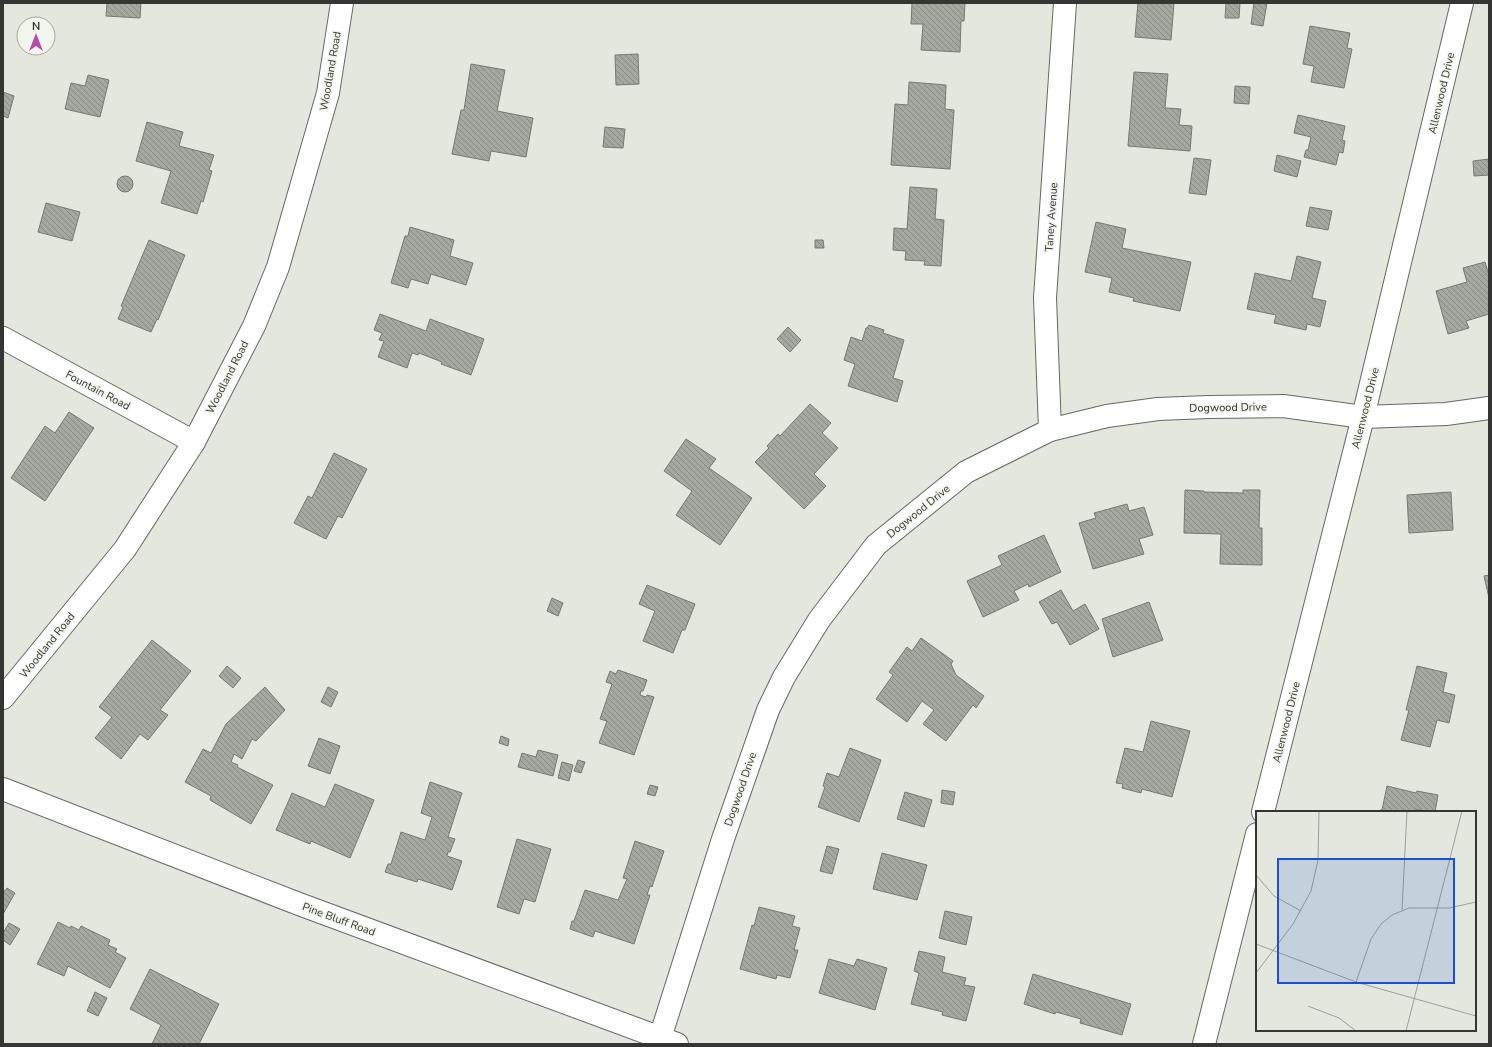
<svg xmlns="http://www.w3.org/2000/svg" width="1492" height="1047" viewBox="0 0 1492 1047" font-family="'Nunito Sans',sans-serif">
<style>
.building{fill:url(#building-back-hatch);stroke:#757971}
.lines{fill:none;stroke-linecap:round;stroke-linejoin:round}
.street-casing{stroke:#666961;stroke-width:24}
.street{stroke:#fff;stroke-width:22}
.labels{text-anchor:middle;stroke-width:3;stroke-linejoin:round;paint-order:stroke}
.street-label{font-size:11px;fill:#353633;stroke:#f1f5eb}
.inset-road{fill:none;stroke:#9da09a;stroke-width:1}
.view{fill:#1d4ed8;fill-opacity:0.15;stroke:#1d4ed8;stroke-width:2}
.inset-edge{fill:none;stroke:#353633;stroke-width:2}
</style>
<defs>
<pattern id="building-back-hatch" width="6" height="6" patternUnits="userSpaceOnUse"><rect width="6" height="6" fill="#a5a89f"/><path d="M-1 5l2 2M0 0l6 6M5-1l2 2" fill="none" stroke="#878a82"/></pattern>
</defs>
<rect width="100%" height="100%" fill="#e3e7de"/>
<!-- building -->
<g class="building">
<path d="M107,3H141L140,18L106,16Z"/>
<path d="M912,3H965L964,21H961L960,52L921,50L923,24H911Z"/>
<path d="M1138,3H1174L1171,40L1135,37Z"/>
<path d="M1226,3H1240L1239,18H1225Z"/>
<path d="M1254,3H1267L1263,26L1251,24Z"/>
<path d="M1310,26L1350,33L1347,48L1352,49L1344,88L1311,82L1314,66L1303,64Z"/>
<path d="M638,54L639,84L616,85L615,55Z"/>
<path d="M471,64L505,70L497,111L533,118L526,157L491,151L489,161L452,154L461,110H464Z"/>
<path d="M1134,72L1168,74L1165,108L1181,109L1179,125L1192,126L1190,151L1128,146Z"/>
<path d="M88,75L109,80L100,117L65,109L71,83L85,86Z"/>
<path d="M909,82L946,85L945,109L954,110L950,169L891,165L895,104L908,105Z"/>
<path d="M1235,86L1250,87L1249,104L1234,103Z"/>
<path d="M3,92L14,96L8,118L3,116Z"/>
<path d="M1298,115L1345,126L1342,140L1345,141L1343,153L1339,152L1336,165L1304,157L1306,150H1308L1311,137L1294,133Z"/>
<path d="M147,122L183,132L179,146L214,155L209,170L212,171L203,202L201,201L197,214L161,203L171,171L136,161Z"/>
<path d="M605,127L625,129L623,148L603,147Z"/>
<path d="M1277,155L1301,161L1297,177L1274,171Z"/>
<path d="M1194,158L1211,160L1206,195L1189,193Z"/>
<path d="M1489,159V175L1474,176L1473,161Z"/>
<circle cx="125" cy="184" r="8"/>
<path d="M910,187L937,189L935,219L944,220L941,266L924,265L925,261L905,260L906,251L893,250L894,228L907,229Z"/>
<path d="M46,203L80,212L72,241L38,232Z"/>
<path d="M1310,207L1332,211L1328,230L1306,226Z"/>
<path d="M1096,222L1126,229L1122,248L1191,262L1180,311L1133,301L1134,298L1109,292L1112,278L1085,272Z"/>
<path d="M410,227L454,240L450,256L473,263L466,285L431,274L428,284L411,279L408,288L391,283L405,236H408Z"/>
<path d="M149,240L185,255L158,320L157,319L151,332L118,319L123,307L121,306Z"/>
<path d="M815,240H823L824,248H815Z"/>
<path d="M1297,256L1321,262L1312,298L1326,301L1320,327L1307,324L1306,330L1274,323L1276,315L1247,309L1255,273L1291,281Z"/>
<path d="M1485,262L1489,275V314L1466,321L1469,328L1448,334L1436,291L1467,282L1463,268Z"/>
<path d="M380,314L426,331L430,319L484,339L471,375L441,364L442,362L419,353L418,355L412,353L407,368L378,357L384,341L379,340L382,333L374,330Z"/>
<path d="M869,325L884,330L883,333L904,340L893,378L903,381L897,402L848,386L855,364L844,360L851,337L862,341L866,328H867Z"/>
<path d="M788,327L801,340L790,352L777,339Z"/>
<path d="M810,404L831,423L822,433L838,448L814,474L826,486L804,509L755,462L769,448L767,446L778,434L780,436Z"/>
<path d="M69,412L94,428L45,501L11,478L45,426L55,433Z"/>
<path d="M686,439L716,459L709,468L752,498L720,545L676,515L692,491L664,471Z"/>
<path d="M334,453L367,469L342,518L338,516L326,539L294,523L308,496L312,498Z"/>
<path d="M1185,490L1204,491V492L1243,493V490H1260L1259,528H1262V565L1220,564L1221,534L1184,533Z"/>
<path d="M1451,492L1453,530L1409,533L1407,495Z"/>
<path d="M1127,504L1129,511L1144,507L1153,535L1139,539L1144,554L1093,569L1079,523L1096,518L1094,513Z"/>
<path d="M1044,535L1061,572L1029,587L1028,584L1014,591L1019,600L983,617L967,581L1002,565L998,556Z"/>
<path d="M1489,575V598L1484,576Z"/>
<path d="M647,585L695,604L685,630H682L673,653L643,641L655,611L639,604Z"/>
<path d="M1061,590L1073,611L1085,604L1099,629L1070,645L1057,622L1052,624L1039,602Z"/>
<path d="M552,598L563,603L558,616L547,611Z"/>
<path d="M1149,602L1163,640L1113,657L1102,619Z"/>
<path d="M921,638L953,661L951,664L956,675L984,696L976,708L973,705L946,741L923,724L934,710L922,701L907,722L876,699L893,675L889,672L907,647L912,651Z"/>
<path d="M152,640L191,671L160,710L168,715L148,740L140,734L121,759L95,738L112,717L99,707Z"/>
<path d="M227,666L241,678L233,688L219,676Z"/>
<path d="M1417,666L1447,673L1443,692L1455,695L1449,723L1437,720L1430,747L1401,740L1409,710H1406Z"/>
<path d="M618,670L647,680L643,691H641L640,695L646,697L647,695L654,697L634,755L599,743L607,721L600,719L612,684L606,682L610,671L616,674Z"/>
<path d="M265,687L285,710L256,741L252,739L242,759L234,754L231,762L238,765L237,767L273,785L251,824L210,800L211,796L185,782L203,749L211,753L226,724Z"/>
<path d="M328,687L338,692L331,707L321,702Z"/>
<path d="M1151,721L1190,731L1172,797L1142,789L1141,793L1122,788L1123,784L1116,783L1125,748L1143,752Z"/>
<path d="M501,736L509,739L508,746L499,743Z"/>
<path d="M319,738L340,746L330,774L308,766Z"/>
<path d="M850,748L881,760L859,822L818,807L825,787L823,786L827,773L839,777Z"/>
<path d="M538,750L558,755L553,776L518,767L522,753L536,757Z"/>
<path d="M578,760L585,762L581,773L574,771Z"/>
<path d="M562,762L573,765L569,781L558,778Z"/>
<path d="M430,782L462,793L448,837L455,839L450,852H448L447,856L462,861L452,890L418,879L417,882L385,872L388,864H391L401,832L425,840L432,817L421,813Z"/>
<path d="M335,784L374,800L350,858L311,841L310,844L276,830L292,793L325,807Z"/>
<path d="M650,785L658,787L655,796L647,794Z"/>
<path d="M1387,786L1416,793L1417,791L1438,795L1435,812H1427L1415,809L1414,812H1380V810H1382Z"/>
<path d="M942,790L955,792L953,805L941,803Z"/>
<path d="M905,792L932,800L924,827L897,819Z"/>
<path d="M517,839L551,849L535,902L524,899L519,914L497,907Z"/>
<path d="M635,841L664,851L652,887L650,886L647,895H650L634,944L595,931L593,937L570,929L572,921H574L585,890L618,900L627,879L623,878Z"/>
<path d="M827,846L839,849L832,874L820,871Z"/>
<path d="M882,853L927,865L917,900L873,889Z"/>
<path d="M7,888L15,893L3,914V890L5,891Z"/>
<path d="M759,907L795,916L792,926L800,928L794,950H798L790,978L777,975L776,979L740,969L752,925L754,926Z"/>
<path d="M945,911L972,917L966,945L939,938Z"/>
<path d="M58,922L70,928L71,926L79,930L81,926L110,940L108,945L117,949L115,952L126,958L110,988L68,966L64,976L37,964Z"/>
<path d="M9,923L20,929L10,945L3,940V933Z"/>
<path d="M919,951L945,957L942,972L966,978L964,985L975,987L966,1021L942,1015L943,1012L911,1004L919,973L914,971Z"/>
<path d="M829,959L854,966L857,959L887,968L875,1010L819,993Z"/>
<path d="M150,969L219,1004L199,1044H152L161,1025L130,1009Z"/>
<path d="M1033,974L1131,1004L1122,1035L1080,1023L1081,1019L1056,1012L1055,1014L1024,1004Z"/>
<path d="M95,992L107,998L98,1016L87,1011Z"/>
</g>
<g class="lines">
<defs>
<g id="street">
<path d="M3,338L194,442"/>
<path d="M1050,430L1045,298L1065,3"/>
<path d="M3,698L125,549L194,442L254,326L278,267L328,93L342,3"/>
<path d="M3,789L299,904L677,1044"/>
<path d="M1263,812L1363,417L1462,3"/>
<path d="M660,1038L723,839L768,710L784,677L819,620L876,545L966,472L1050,430L1107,416L1158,409L1208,407L1283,406L1363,417L1446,414L1489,408"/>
<path d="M1204,1044L1257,834"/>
</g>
</defs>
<!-- street casing -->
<use href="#street" class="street-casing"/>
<!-- street -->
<use href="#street" class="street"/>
</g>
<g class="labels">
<!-- street labels -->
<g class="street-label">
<text transform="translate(330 71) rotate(-80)" y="4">Woodland Road</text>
<text transform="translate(1441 93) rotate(-77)" y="4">Allenwood Drive</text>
<text transform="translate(1051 217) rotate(-86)" y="4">Taney Avenue</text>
<text transform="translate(227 377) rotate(-63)" y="4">Woodland Road</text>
<text transform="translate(98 390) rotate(28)" y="4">Fountain Road</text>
<text transform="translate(1228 407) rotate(-1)" y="4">Dogwood Drive</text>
<text transform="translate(1365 408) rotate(-76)" y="4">Allenwood Drive</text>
<text transform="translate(918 511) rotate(-39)" y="4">Dogwood Drive</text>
<text transform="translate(47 645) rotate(-51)" y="4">Woodland Road</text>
<text transform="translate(1286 722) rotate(-76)" y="4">Allenwood Drive</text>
<text transform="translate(740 789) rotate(-71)" y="4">Dogwood Drive</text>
<text transform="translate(339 919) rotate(20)" y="4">Pine Bluff Road</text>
</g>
</g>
<!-- overview -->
<g transform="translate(1256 811)">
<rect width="220" height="220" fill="#e3e7de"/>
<path class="inset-road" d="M0,64L18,85L45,100M146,99L151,0M0,133L100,171L220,205M0,162L37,113L55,80L62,49L63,0M100,171L115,128L125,113L136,104L153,97H193L220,91M52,195L83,207L100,220M150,220L206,0"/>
<path class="view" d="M22,48H198V172H22Z"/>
<rect width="220" height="220" class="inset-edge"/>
</g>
<!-- border -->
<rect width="1492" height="1047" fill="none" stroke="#353633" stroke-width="8"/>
<!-- north arrow -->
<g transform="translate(36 36)"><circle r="19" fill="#f1f5eb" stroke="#a6a9a1"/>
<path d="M0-3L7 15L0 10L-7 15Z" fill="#b74bab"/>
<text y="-6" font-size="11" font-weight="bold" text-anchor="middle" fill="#353633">N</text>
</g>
</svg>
